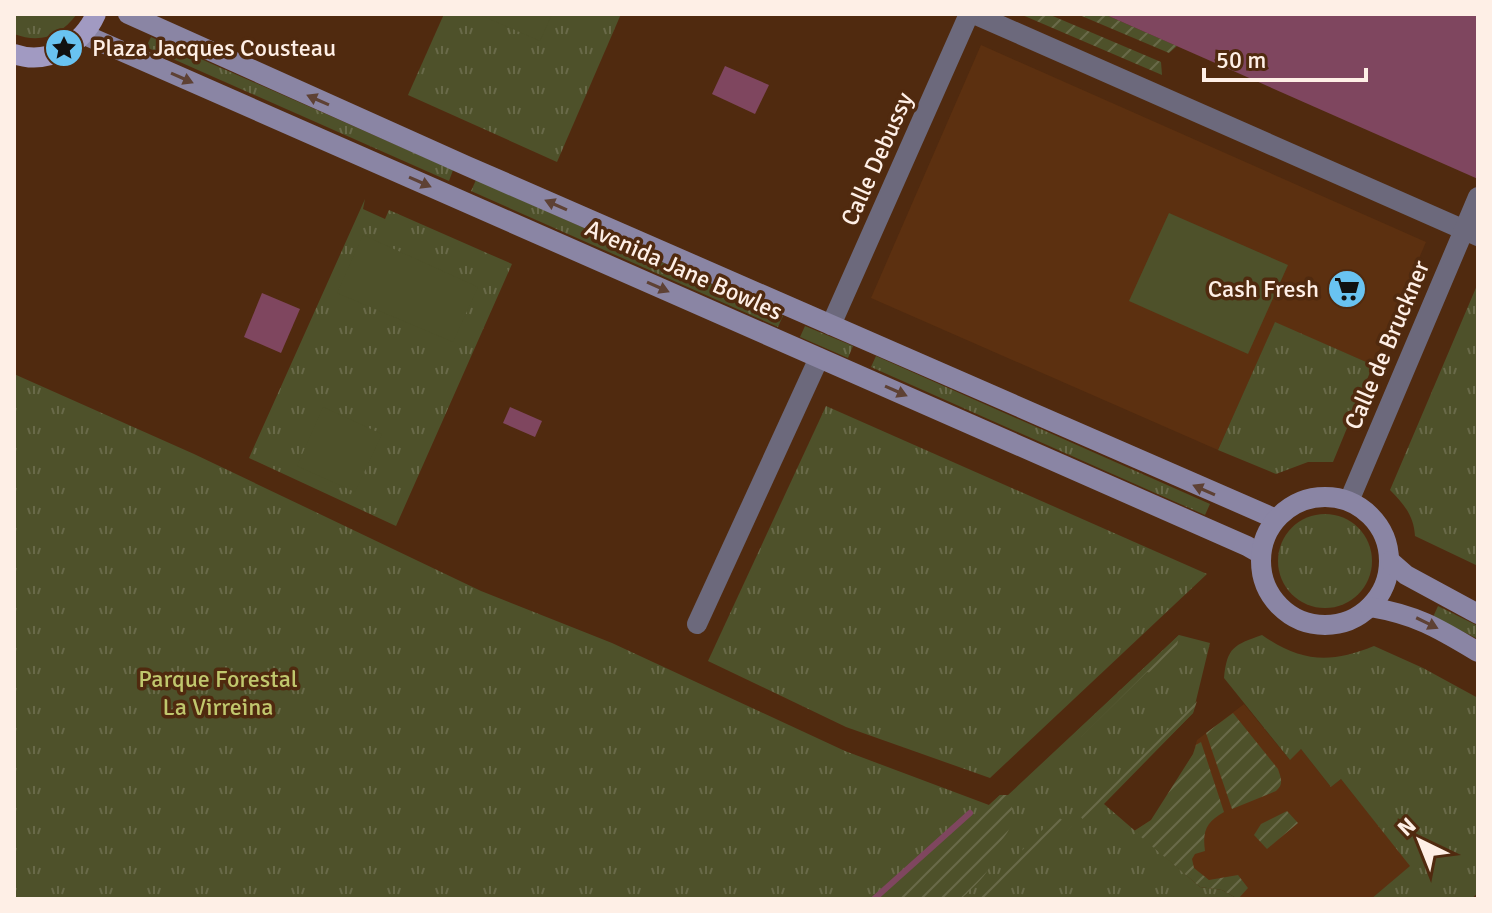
<svg xmlns="http://www.w3.org/2000/svg" width="1492" height="913" viewBox="0 0 1492 913" font-family="Signika,sans-serif">
<style>
.built{fill:#5c3010}
.grass{fill:url(#grass-tufts)}
.garden{fill:url(#garden-furrows)}
.pitch{fill:#4e512a}
.water{fill:#7f465f}
.lines{fill:none;stroke-linecap:round;stroke-linejoin:round}
.stream{stroke:#7f465f;stroke-width:6}
.minor{stroke:#6c697c;stroke-width:20}
.secondary{stroke:#8a85a4;stroke-width:20}
.primary{stroke:#a19ac2;stroke-width:20}
.oneway{fill:#5e4134}
.labels{text-anchor:middle;stroke-width:7;stroke-linejoin:round;paint-order:stroke}
.poi-label{font-size:24px;fill:#feefe6;stroke:#502a0f;text-anchor:start}
.street-label{font-size:24px;fill:#feefe6;stroke:#502a0f}
.park-label{font-size:24px;fill:#c0c76d;stroke:#502a0f}
</style>
<defs>
<pattern id="grass-tufts" width="24" height="20" patternUnits="userSpaceOnUse" patternTransform="scale(2)"><rect width="24" height="20" fill="#4e512a"/><path d="M3 7l-1-3M5 7V3M7 7l1-3M15 17l-1-3M17 17v-4M19 17l1-3" fill="none" stroke="#696a49"/></pattern>
<pattern id="garden-furrows" width="10" height="10" patternUnits="userSpaceOnUse" patternTransform="scale(2)"><rect width="10" height="10" fill="#4e512a"/><path d="M-1 1l2-2M0 10L10 0M9 11l2-2" fill="none" stroke="#696a49"/></pattern>
</defs>
<rect width="100%" height="100%" fill="#502a0f"/>
<!-- built -->
<g class="built">
<path d="M981,45L1426,242L1373,365L1275,323L1218,450L871,298Z"/>
<path d="M1244,704L1289,759L1301,749L1331,787L1341,779L1411,866L1371,899H1238L1134,831L1151,820L1161,807L1193,754L1197,740Z"/>
</g>
<!-- grass -->
<g class="grass">
<path d="M14,14H77C60,36 41,44 14,34Z"/>
<path d="M444,14H621L557,162L408,95Z"/>
<path d="M151,37L453,170L449,181L146,47Z"/>
<path d="M476,180L783,316L778,327L471,191Z"/>
<path d="M365,199L363,209L385,219L389,210L512,264L396,526L249,458Z"/>
<path d="M1478,283V566L1415,536C1414,516 1404,504 1390,490Z"/>
<path d="M1275,322L1373,365L1333,462H1308L1276,474L1218,450Z"/>
<path d="M805,326L853,346L848,358L800,337Z"/>
<path d="M876,356L1210,504L1205,515L871,367Z"/>
<path d="M14,374L194,454L481,591L612,643L845,751L989,805L1000,795H1008L1179,635L1210,643L1193,713L1104,804L1200,887L1222,890L1238,899H14Z"/>
<path d="M826,406L1207,574L990,778L846,727L708,661Z"/>
<circle cx="1325" cy="561" r="47"/>
<path d="M1438,606L1478,626V639L1433,617Z"/>
<path d="M1262,635C1301,662 1330,664 1374,646L1423,668L1478,698V893L1471,899H1371L1410,866L1341,779L1331,787L1301,749L1290,760L1224,678C1227,647 1234,645 1262,635Z"/>
</g>
<!-- garden -->
<g class="garden">
<path d="M1020,14H1048L1161,62L1162,75Z"/>
<path d="M1077,14H1104L1177,46L1169,53Z"/>
<path d="M1179,635L1177,646L1155,674L1147,672L1081,737L1076,732Z"/>
<path d="M1197,701L1193,713L1085,822L1080,816Z"/>
<path d="M1233,713L1278,769C1281,778 1284,784 1276,791L1232,809L1206,733Z"/>
<path d="M1201,742L1224,812C1207,822 1202,830 1205,851L1195,854L1192,859L1194,868L1209,880L1238,875L1248,888L1238,899L1222,890L1200,887L1134,831L1151,820L1193,754L1196,745Z"/>
<path d="M1000,795H1008C1017,817 1012,831 996,846C995,870 976,884 961,899H886Z"/>
<path d="M1287,811L1298,823L1267,849L1254,835L1261,824Z"/>
<path d="M1056,816L1072,826L993,899H974Z"/>
</g>
<!-- pitch -->
<g class="pitch">
<path d="M478,14H552L540,41Z"/>
<path d="M1169,213L1288,265L1248,354L1129,301Z"/>
<path d="M363,235L478,287L453,342L337,293Z"/>
<path d="M323,407L382,434L355,492L297,466Z"/>
</g>
<!-- water -->
<g class="water">
<path d="M1104,14H1478V179Z"/>
<path d="M725,66L769,85L755,114L712,94Z"/>
<path d="M262,293L300,309L281,353L244,337Z"/>
<path d="M510,407L542,421L535,437L503,423Z"/>
</g>
<g class="lines">
<!-- stream -->
<path class="stream" d="M874,899L970,813"/>
<!-- minor -->
<g class="minor">
<path d="M974,14L1478,236"/>
<path d="M831,325L969,14"/>
<path d="M1349,501L1478,197"/>
<path d="M697,624L819,358"/>
</g>
<!-- secondary -->
<g class="secondary">
<path d="M128,14L467,166L1276,519"/>
<path d="M85,35L1247,546L1261,554"/>
<circle cx="1325" cy="561" r="64"/>
<path d="M1390,561L1406,575L1478,614"/>
<path d="M1370,607C1417,615 1438,628 1478,652"/>
</g>
<!-- primary -->
<path class="primary" d="M14,54C48,66 82,45 96,14"/>
</g>
<!-- one-way arrows -->
<defs><path id="oneway-solid" d="M-6-.8H1V-3.2L6.5 0L1 3.2V.8H-6Z" transform="scale(2)"/></defs>
<g class="oneway">
<use href="#oneway-solid" transform="translate(182 78) rotate(24)"/>
<use href="#oneway-solid" transform="translate(318 100) rotate(-156)"/>
<use href="#oneway-solid" transform="translate(420 182) rotate(24)"/>
<use href="#oneway-solid" transform="translate(556 205) rotate(-156)"/>
<use href="#oneway-solid" transform="translate(658 287) rotate(24)"/>
<use href="#oneway-solid" transform="translate(896 391) rotate(24)"/>
<use href="#oneway-solid" transform="translate(1204 490) rotate(-156)"/>
<use href="#oneway-solid" transform="translate(1427 623) rotate(26)"/>
</g>
<!-- icons -->
<defs>
<symbol id="sight-disc" viewBox="-11 -11 22 22"><circle r="9.5" fill="#69c3f1" stroke="#502a0f"/><path d="M0-6L1.8-2.2L6-1.7L2.9 1.2L3.7 5.4L0 3.3L-3.7 5.4L-2.9 1.2L-6-1.7L-1.8-2.2Z" fill="#111"/></symbol>
<symbol id="supermarket-disc" viewBox="-11 -11 22 22"><circle r="9.5" fill="#69c3f1" stroke="#502a0f"/><path d="M-6-5.5h2.5l.6 2H6L4.5 2H-2.5L-4.4-4H-6ZM-1.5 3.2a1.3 1.3 0 1 0 .1 0ZM3 3.2a1.3 1.3 0 1 0 .1 0Z" fill="#111"/></symbol>
</defs>
<g fill-rule="evenodd">
<use href="#sight-disc" x="42" y="26" width="44" height="44"/>
<use href="#supermarket-disc" x="1325" y="267" width="44" height="44"/>
</g>
<g class="labels">
<!-- poi labels -->
<g class="poi-label">
<text x="92" y="56">Plaza Jacques Cousteau</text>
<text x="1319" y="297" text-anchor="end">Cash Fresh</text>
</g>
<!-- street labels -->
<g class="street-label">
<text transform="translate(877 159) rotate(-66)" y="8">Calle Debussy</text>
<text transform="translate(684 270) rotate(24)" y="8">Avenida Jane Bowles</text>
<text transform="translate(1387 345) rotate(-67)" y="8">Calle de Bruckner</text>
</g>
<!-- park labels -->
<g class="park-label">
<text x="218" y="687">Parque Forestal<tspan x="218" dy="28">La Virreina</tspan></text>
</g>
</g>
<!-- border -->
<rect width="1492" height="913" fill="none" stroke="#feefe6" stroke-width="32"/>
<!-- north arrow -->
<g transform="translate(1420 841) rotate(317)" stroke="#502a0f" stroke-width="6" paint-order="stroke">
<path d="M0-6L14 30L0 20L-14 30Z" fill="#feefe6"/>
<text y="-12" font-size="22" font-weight="bold" text-anchor="middle" fill="#feefe6">N</text>
</g>
<!-- scale -->
<path d="M1204 68v12h162v-12" fill="none" stroke="#feefe6" stroke-width="4"/>
<text x="1216" y="68" font-size="24" fill="#feefe6" stroke="#502a0f" stroke-width="6" paint-order="stroke">50 m</text>
</svg>
